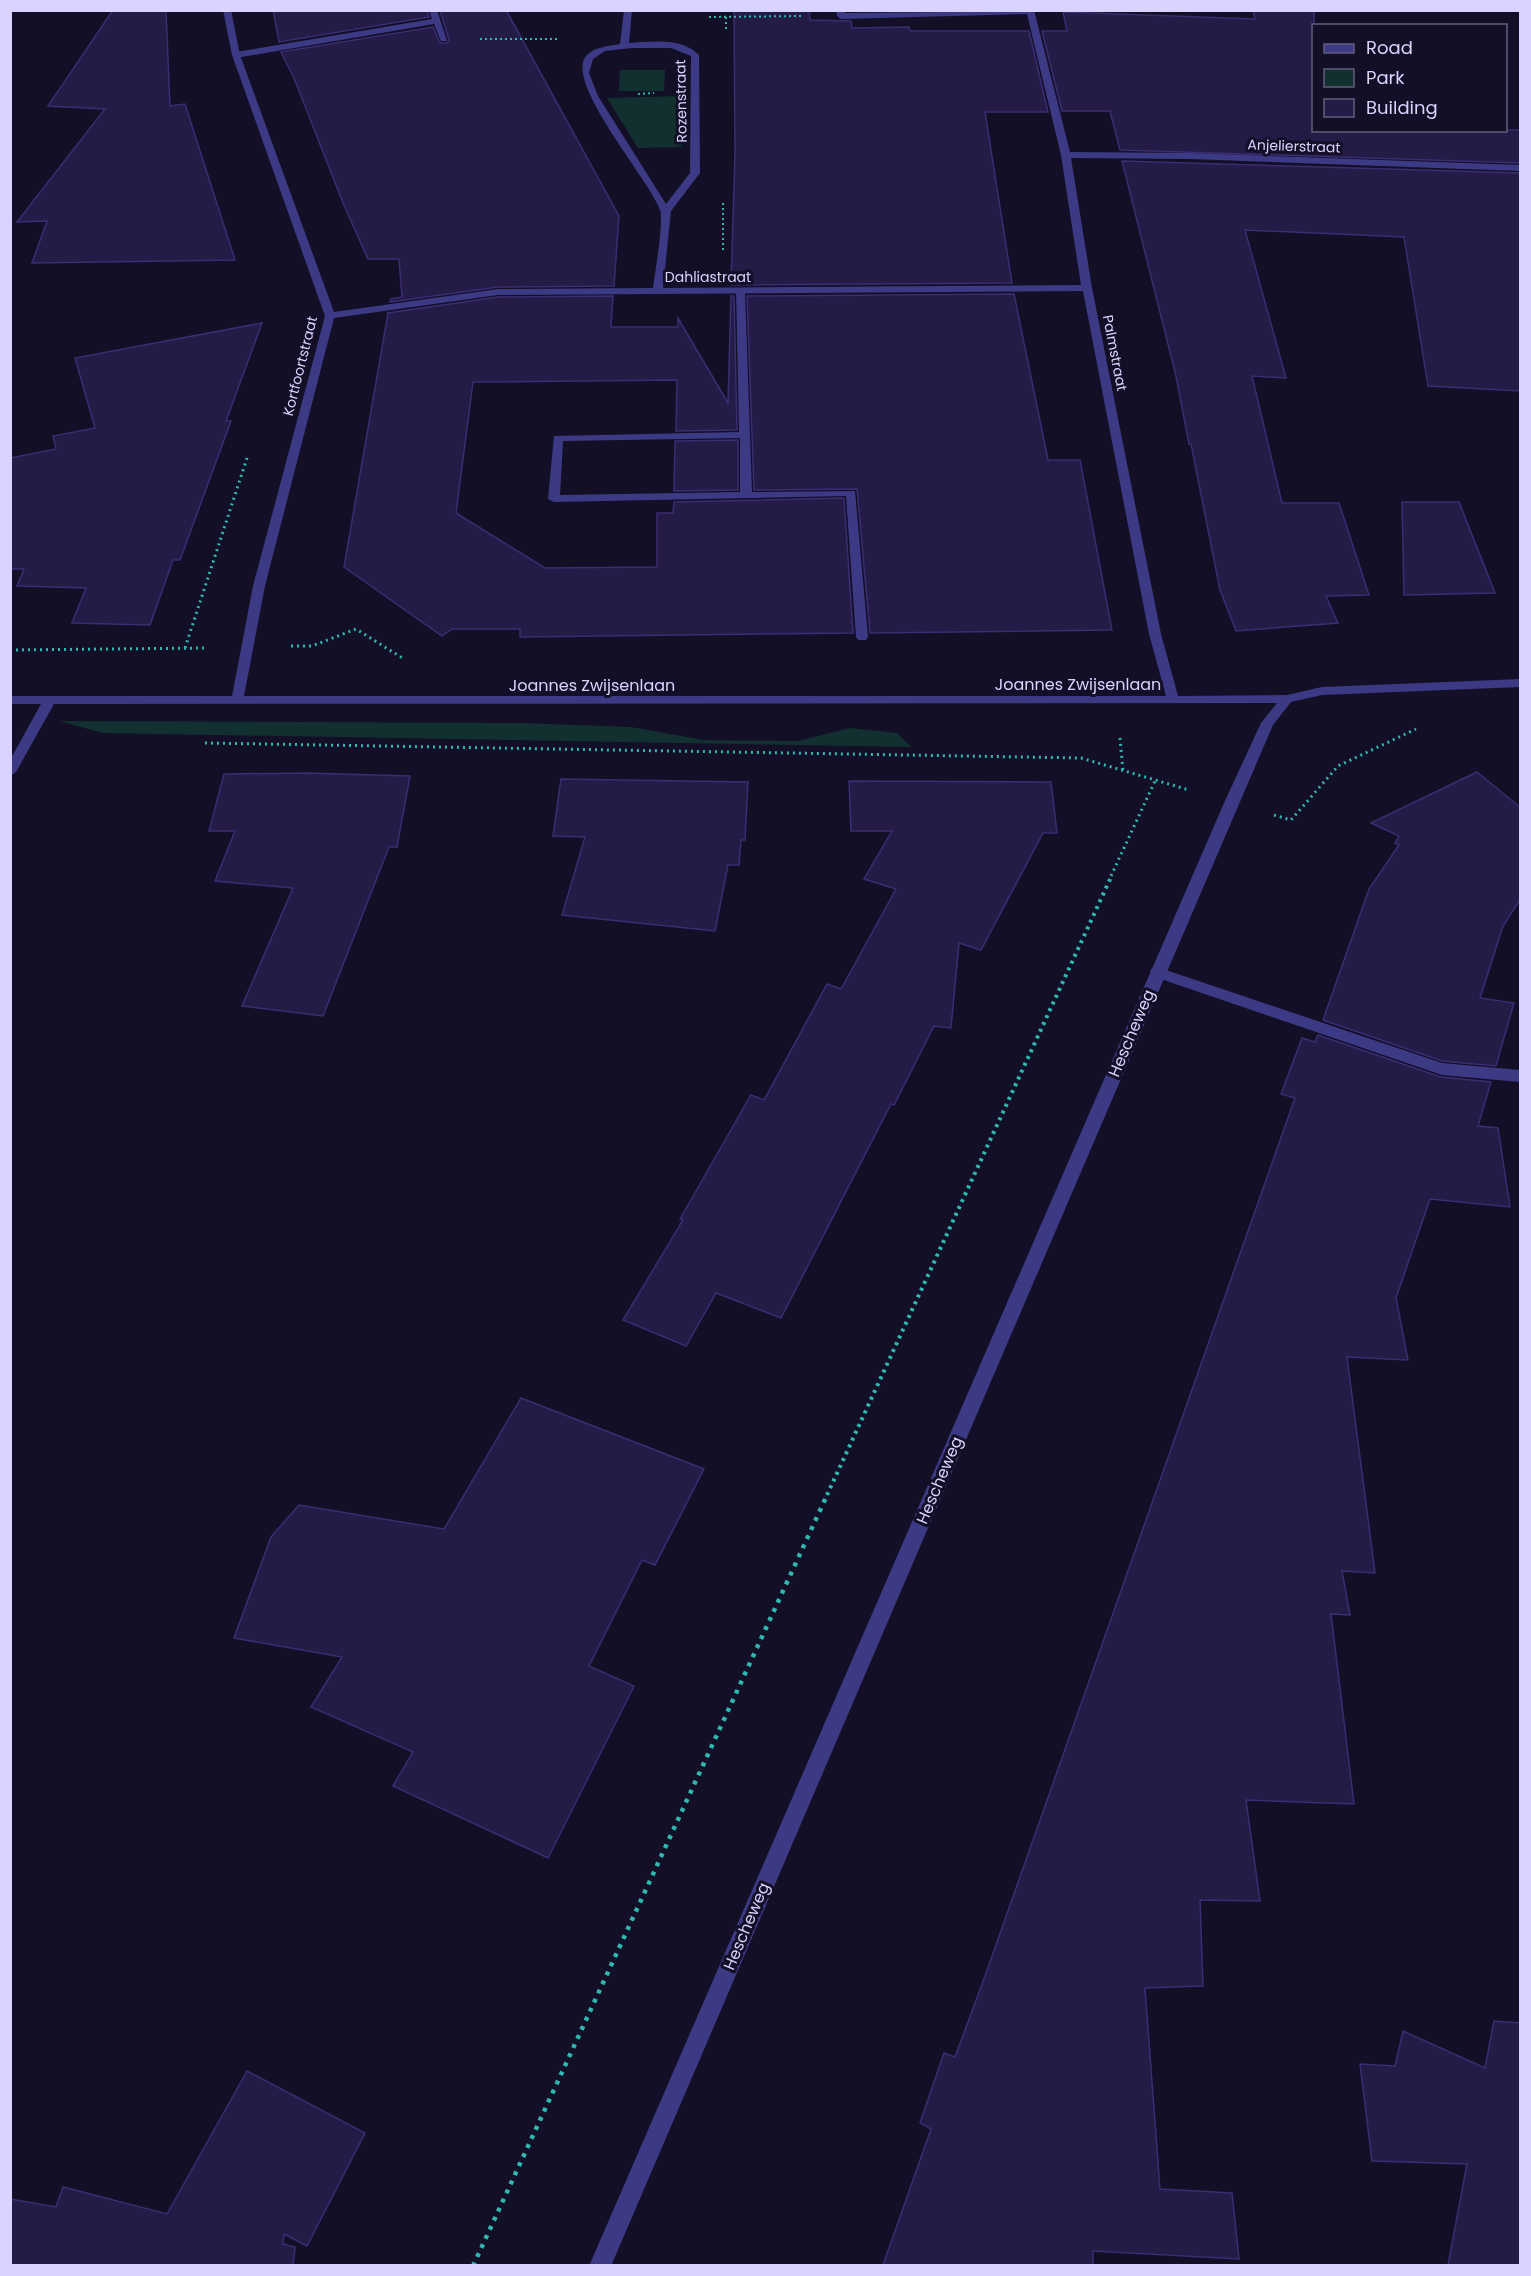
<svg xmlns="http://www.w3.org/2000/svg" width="1531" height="2276" viewBox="0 0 1531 2276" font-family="Poppins,sans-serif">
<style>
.green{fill:#12302f}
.building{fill:#241b47;stroke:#3b2d73;stroke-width:1.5}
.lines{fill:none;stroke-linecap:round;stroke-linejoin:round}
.path-far3{stroke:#2fb8b0;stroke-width:2;stroke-dasharray:2 3;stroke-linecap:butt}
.path-far2{stroke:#2fb8b0;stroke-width:3;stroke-dasharray:2 4;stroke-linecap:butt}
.path-far1{stroke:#2fb8b0;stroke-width:4;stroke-dasharray:3 4.5;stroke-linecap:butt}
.path{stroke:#2fb8b0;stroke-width:4.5;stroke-dasharray:4 6;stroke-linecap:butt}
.service{fill:#3d3a85;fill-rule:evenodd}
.minor{fill:#3d3a85;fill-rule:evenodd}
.labels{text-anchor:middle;stroke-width:6;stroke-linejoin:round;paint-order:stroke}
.far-street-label{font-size:14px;fill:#d9d4ff;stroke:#130f26}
.street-label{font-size:16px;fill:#d9d4ff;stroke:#130f26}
</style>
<rect width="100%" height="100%" fill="#130f26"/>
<!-- green -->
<g class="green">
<path d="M620,70H665L664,91H619Z"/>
<path d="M683,96L682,147L638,148L607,98Z"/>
<path d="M59,721L522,723L631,727L704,740L798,741L850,728L897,733L912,747L103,733Z"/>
</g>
<!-- building -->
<g class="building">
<path d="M113,10H166L170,106L185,104L235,260L32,263L47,221L17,222L105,109L48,106Z"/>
<path d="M273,10H427L429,17L279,42Z"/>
<path d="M440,10H506L619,216L614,286L498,287L390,302L391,299L402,297L399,259H368L343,203L294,78L281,52L433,27L440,43H447L449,40Z"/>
<path d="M734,10H809L810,20L851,21L852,28L909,27L910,31H1029L1048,112H985L1012,283L731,285L735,152Z"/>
<path d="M1253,10H1314V130H1521V163L1120,150L1110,111H1062L1042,31H1067L1063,12L1255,19Z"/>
<path d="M1122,161L1521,173V391L1428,386L1404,237L1245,230L1286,378L1252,376L1282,503H1339L1369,595L1326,596L1338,623L1236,631L1220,590L1191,444H1189L1176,376Z"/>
<path d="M1014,294L1048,460H1080L1112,630L870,633L857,489L754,490L747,296Z"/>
<path d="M613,296L611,327H678V318L728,403L731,296H734L737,430L676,431L677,380L473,382L456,513L545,568L657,567V513H673L674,502L844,498L853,633L520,637V629H452L442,636L344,567L388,313L498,297Z"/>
<path d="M262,323L226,421H231L180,560H173L150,625L72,623L86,588L17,586L24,569H10V458L56,449L53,436L95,428L75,358Z"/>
<path d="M738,440V490L674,491L675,441Z"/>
<path d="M1402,502H1459L1495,593L1404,595Z"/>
<path d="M1477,772L1521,808V898L1503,926L1480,998L1514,1003L1496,1066L1442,1061L1323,1020L1369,889L1399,845L1395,843L1399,836L1371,823Z"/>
<path d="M308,773L410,776L397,847H389L323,1016L242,1006L293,888L215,881L235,831H209L224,774Z"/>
<path d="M561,779L748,782L745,840H741L739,865H728L715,931L562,915L585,837L553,836Z"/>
<path d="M849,781L1051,782L1057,833H1043L981,950L959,943L951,1028L934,1026L894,1105L891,1104L781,1318L716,1293L686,1346L623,1320L683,1220L680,1219L751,1095L764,1100L827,984L841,989L896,889L864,879L892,831H851Z"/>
<path d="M1318,1035L1441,1077L1491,1082L1478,1126L1498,1128L1510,1207L1430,1199L1396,1298L1408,1360L1347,1357L1375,1573L1342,1571L1350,1615L1331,1614L1354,1804L1246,1800L1260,1901L1200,1900L1203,1986L1145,1988L1160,2189L1232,2193L1239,2259L1093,2251V2265H883L931,2129L920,2123L944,2053L955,2057L985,1976L1295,1098L1281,1094L1302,1038L1315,1042Z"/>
<path d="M521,1398L704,1469L655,1565L642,1560L589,1666L634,1686L548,1858L393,1786L413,1752L311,1707L342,1657L234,1638L271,1537L299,1505L444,1529Z"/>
<path d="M1494,2021L1521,2023V2265H1448L1467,2164L1372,2161L1360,2064L1395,2066L1403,2031L1485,2068Z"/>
<path d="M247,2071L365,2133L307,2246L284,2234L283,2244L295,2247L293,2265H10V2199L56,2207L63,2187L167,2214Z"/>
</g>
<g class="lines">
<!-- path-far3 -->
<g class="path-far3">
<path d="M709,17L801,16"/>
<path d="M726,17V31"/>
<path d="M480,39H557"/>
<path d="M638,94L654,93"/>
<path d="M723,203V252"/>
</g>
<!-- path-far2 -->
<g class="path-far2">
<path d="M291,646H312L356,629L404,659"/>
<path d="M185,648L248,455"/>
<path d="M10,650L205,648"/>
<path d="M1120,738L1123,771"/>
<path d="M205,743L1081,758L1189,790"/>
<path d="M1274,815L1291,820L1338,766L1416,729"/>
<path d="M1111,876L1155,781"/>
</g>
<!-- path-far1 -->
<path class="path-far1" d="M827,1495L1112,875"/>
<!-- path -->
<path class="path" d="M473,2266L828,1493"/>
<!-- service -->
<g class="service">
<path d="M429,10H437L447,41H441L434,24L236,58L232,55L236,52L432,19Z"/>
<path d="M836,10H844L845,13L1034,11L1030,14L841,19L837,16Z"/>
<path d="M736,289L745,291L752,492L855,491L868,637L866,640H858L856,637L846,496L554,502L548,499L554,436L739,432ZM740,438V492L560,495L563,441Z"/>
<path d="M1157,967L1442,1063L1520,1070V1082L1442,1075L1152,976L1150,972L1152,968Z"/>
</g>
<!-- minor -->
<path class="minor" d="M223,10H231L240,55L334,312L498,289L653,288C655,273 664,220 660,210C650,180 564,83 586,56C594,47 608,46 620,44L624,10H632L629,43C652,42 681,37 699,55L700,173L671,211L663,288L1081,285L1061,155L1026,10H1034L1070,152L1190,153L1520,165V171L1190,159L1071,158L1092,288L1161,634L1178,696L1287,695L1322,687L1520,679V687L1322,695L1291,702L1273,725L611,2266H589L1224,803L1261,723L1277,703L54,704L16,772L10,776V760L41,704H10V696H232L253,586L325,316L232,55ZM632,48H671L691,56L690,173L666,204L598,96L589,73L593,59L605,51ZM1083,291L1149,634L1166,696H244L265,586L334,318L498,295Z"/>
</g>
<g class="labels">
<!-- far-street labels -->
<g class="far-street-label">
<text transform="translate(681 101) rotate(-91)" y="5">Rozenstraat</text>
<text transform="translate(1294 146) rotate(2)" y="5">Anjelierstraat</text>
<text x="708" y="282">Dahliastraat</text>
<text transform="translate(1115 353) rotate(79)" y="5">Palmstraat</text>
<text transform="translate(300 366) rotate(-76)" y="5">Kortfoortstraat</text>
</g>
<!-- street labels -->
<g class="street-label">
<text x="1078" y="690">Joannes Zwijsenlaan</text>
<text x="592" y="691">Joannes Zwijsenlaan</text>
<text transform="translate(1131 1033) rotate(-67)" y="6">Hescheweg</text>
<text transform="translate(939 1480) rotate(-67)" y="6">Hescheweg</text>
<text transform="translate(746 1926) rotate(-67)" y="6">Hescheweg</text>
</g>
</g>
<!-- border -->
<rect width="1531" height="2276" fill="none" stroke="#d9d4ff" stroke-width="24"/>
<!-- legend -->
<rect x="1312" y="24" width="195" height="108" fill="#130f26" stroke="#625e7d" stroke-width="1.5"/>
<rect x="1324" y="44" width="30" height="9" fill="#3d3a85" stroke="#625e7d" stroke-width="1.5"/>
<text x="1366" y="54" font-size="18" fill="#d9d4ff">Road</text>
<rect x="1324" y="69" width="30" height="18" fill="#12302f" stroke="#625e7d" stroke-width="1.5"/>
<text x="1366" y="84" font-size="18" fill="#d9d4ff">Park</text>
<rect x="1324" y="99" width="30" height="18" fill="#241b47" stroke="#625e7d" stroke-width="1.5"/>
<text x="1366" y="114" font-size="18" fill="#d9d4ff">Building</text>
</svg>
